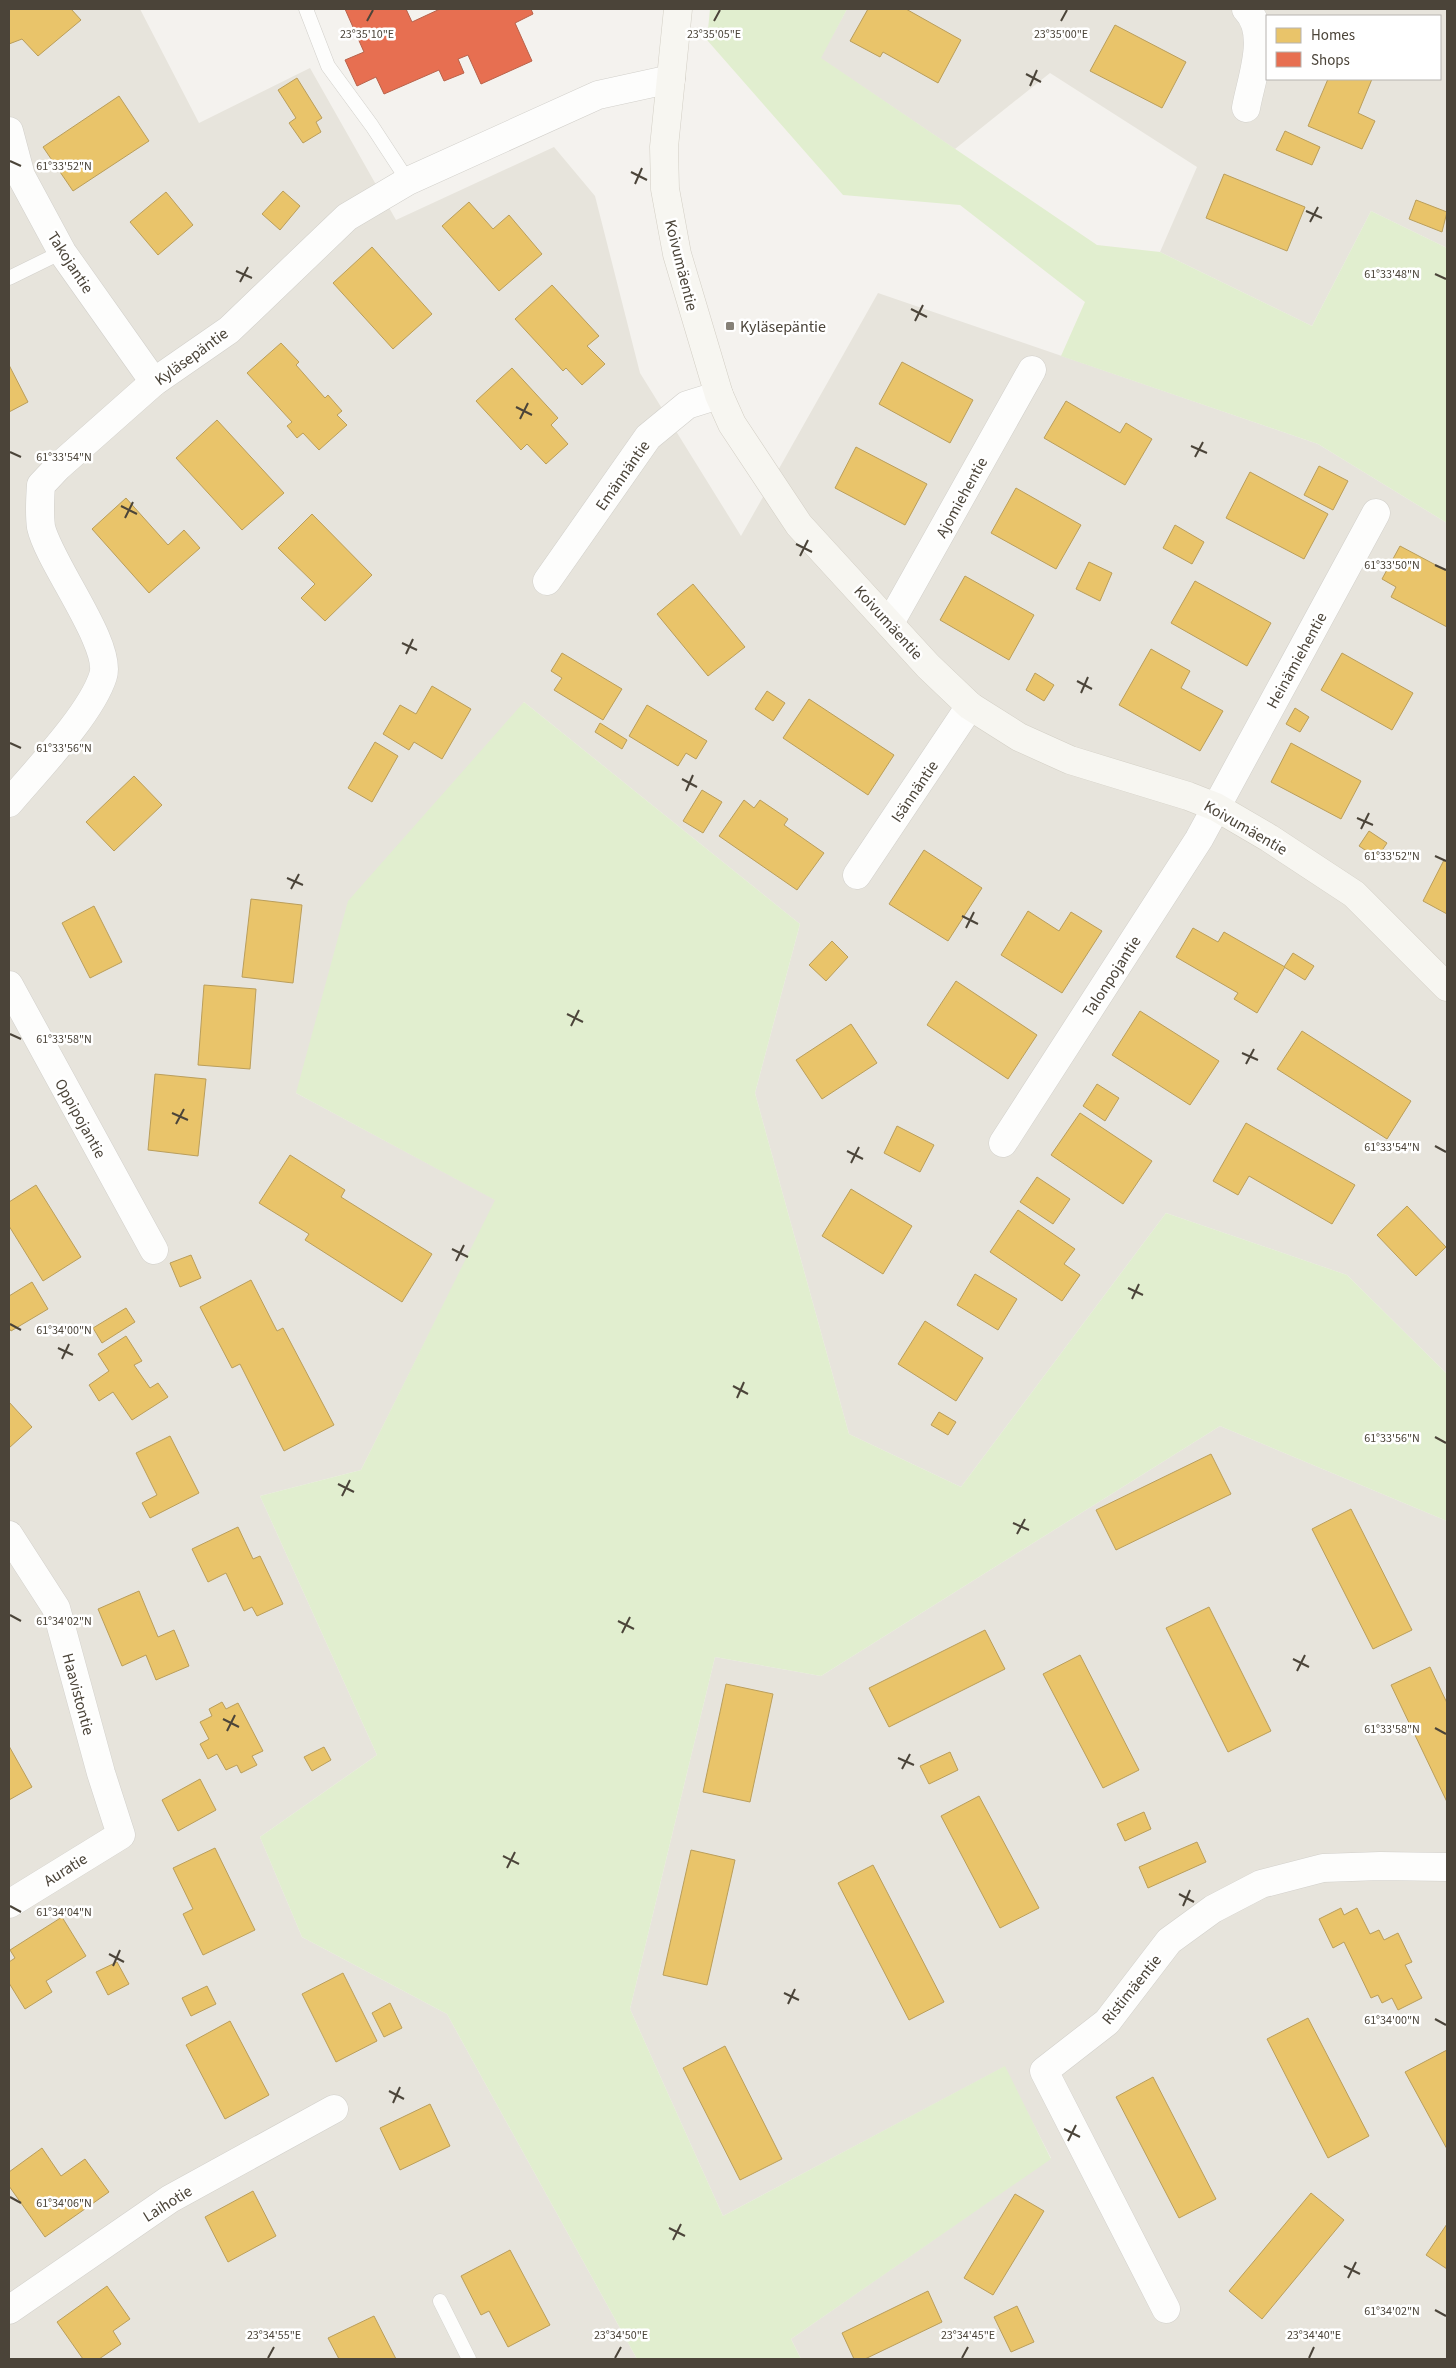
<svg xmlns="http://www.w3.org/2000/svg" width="1456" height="2368" viewBox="0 0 1456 2368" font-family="'Source Sans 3',sans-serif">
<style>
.residential{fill:#e7e4dc;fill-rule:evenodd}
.green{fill:#e1eecf}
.homes{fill:#e9c46a;stroke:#ba9e5b}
.shops{fill:#e76f51;stroke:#b8624a}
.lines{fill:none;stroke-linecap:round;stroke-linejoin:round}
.lane-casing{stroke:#d2d0cb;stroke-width:15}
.street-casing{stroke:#d2d0cb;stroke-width:29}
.secondary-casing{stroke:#d3cfc5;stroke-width:29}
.lane{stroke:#fdfdfc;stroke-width:14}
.street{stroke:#fdfdfc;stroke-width:28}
.secondary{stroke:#f7f6f1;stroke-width:28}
.ticks{fill:none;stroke:#4b4439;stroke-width:2}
.poi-dot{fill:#868178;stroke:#fff;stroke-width:2}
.labels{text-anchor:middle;stroke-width:5;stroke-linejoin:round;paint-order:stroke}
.street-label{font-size:16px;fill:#4b4439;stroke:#fff}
.poi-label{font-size:16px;fill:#4b4439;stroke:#fff;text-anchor:start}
.ticks-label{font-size:12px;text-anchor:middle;fill:#4b4439;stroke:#fff;stroke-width:5;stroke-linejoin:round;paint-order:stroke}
</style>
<rect width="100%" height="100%" fill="#f4f2ee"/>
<!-- residential -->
<g class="residential">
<path d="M9,9H140L199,123L310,68L396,220L554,147L595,196L640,373L741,536L878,293L1318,444L1447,523V1374L1347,1275L1166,1213L961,1487L849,1434L755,1093L800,924L524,702L296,1093L496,1200L361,1470L260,1496L377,1755L260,1837L302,1937L447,2014L637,2359H9Z"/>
<path d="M847,9H1447V248L1371,211L1312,326L1160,252L1197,167L1050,73L955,149L820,58ZM1267,16H1440V79H1267Z"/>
<path d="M1220,1426L1447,1521V2359H801L791,2339L1051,2158L1004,2067L723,2216L630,2009L715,1657L821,1676Z"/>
</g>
<!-- green -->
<g class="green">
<path d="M710,9H847L821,58L1097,245L1160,252L1312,326L1371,211L1447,248V523L1318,444L1061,356L1085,302L960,205L843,195L707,40Z"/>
<path d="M524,702L800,924L755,1093L849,1434L961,1487L1166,1213L1347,1275L1447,1374V1521L1220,1426L821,1676L715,1657L630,2009L723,2216L1005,2066L1051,2159L791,2339L801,2359H637L447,2014L302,1937L260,1837L377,1755L260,1496L361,1470L495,1200L296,1093L348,901Z"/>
</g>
<!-- homes -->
<g class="homes">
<path d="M9,9H71L81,20L38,56L22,39L9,44Z"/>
<path d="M868,9H906L961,40L938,83L883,52L880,57L850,41Z"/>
<path d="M1115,25L1186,62L1162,108L1090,71Z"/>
<path d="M297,78L322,118L316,122L321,132L303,143L289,123L296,118L278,90Z"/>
<path d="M1328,79H1372L1358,113L1375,121L1362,149L1308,126Z"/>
<path d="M119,96L149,141L73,191L43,147Z"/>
<path d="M1285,131L1320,147L1312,165L1276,150Z"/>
<path d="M1224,174L1305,207L1287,251L1206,218Z"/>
<path d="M283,191L300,206L280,230L262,214Z"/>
<path d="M166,192L193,225L158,255L130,222Z"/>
<path d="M1416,200L1447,212L1442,232L1409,219Z"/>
<path d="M469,202L493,229L509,215L542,254L499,291L442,226Z"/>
<path d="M372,247L432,314L393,349L333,283Z"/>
<path d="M552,285L599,336L587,346L605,364L582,385L566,368L563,371L515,319Z"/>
<path d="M281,343L299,362L296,365L325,398L328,395L342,411L337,415L347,425L319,450L303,433L297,438L287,426L292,422L247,373Z"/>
<path d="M902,362L973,400L950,443L879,404Z"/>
<path d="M9,365L28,402L9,412Z"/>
<path d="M512,368L558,418L551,425L568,444L546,464L527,444L521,450L476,401Z"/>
<path d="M1066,401L1120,433L1126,423L1152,439L1125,485L1044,438Z"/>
<path d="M217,420L284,493L242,530L176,458Z"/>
<path d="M856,447L927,484L905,525L835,488Z"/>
<path d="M1319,466L1348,481L1333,510L1304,495Z"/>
<path d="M1250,472L1328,514L1304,559L1226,518Z"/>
<path d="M1016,488L1081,525L1056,569L991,533Z"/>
<path d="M126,498L168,545L184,530L200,548L149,593L92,529Z"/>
<path d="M312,514L372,575L325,621L301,598L315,584L278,548Z"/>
<path d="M1175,525L1204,542L1192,564L1163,548Z"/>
<path d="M1400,546L1447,571V627L1391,597L1396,587L1382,579Z"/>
<path d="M1089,562L1112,573L1100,601L1076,589Z"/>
<path d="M965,576L1034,615L1009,660L940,620Z"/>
<path d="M1195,581L1271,623L1247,666L1171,623Z"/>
<path d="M693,584L745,647L708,676L657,614Z"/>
<path d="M1151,649L1190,671L1181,688L1223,711L1200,751L1119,705Z"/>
<path d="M562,653L622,689L603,720L554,690L562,678L551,671Z"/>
<path d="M1342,653L1413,693L1392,730L1321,690Z"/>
<path d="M1035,673L1054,685L1044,701L1026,690Z"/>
<path d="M432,686L471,709L442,759L414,742L409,750L383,734L400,705L416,714Z"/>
<path d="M767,691L785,703L773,721L755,709Z"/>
<path d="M809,699L894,755L868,795L783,738Z"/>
<path d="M647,705L707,741L696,759L686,753L678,766L629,736Z"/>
<path d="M1295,708L1309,717L1300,732L1286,724Z"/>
<path d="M600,723L627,740L622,749L595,732Z"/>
<path d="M375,742L398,756L372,802L348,788Z"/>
<path d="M1291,743L1361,781L1341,819L1271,782Z"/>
<path d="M134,776L162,805L114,851L86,822Z"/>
<path d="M702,790L722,802L703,833L683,821Z"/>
<path d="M744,800L754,808L760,800L788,819L784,825L824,853L797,890L719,836Z"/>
<path d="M1369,831L1387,843L1377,858L1359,846Z"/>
<path d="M924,850L982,888L948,941L889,904Z"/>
<path d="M1444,860L1447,862V914L1423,901Z"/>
<path d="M251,899L302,905L293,983L242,977Z"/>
<path d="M94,906L122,962L90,978L62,923Z"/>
<path d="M1028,911L1059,931L1071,912L1102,931L1062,993L1001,955Z"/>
<path d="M1193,928L1218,942L1224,932L1285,967L1257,1013L1234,999L1238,993L1176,957Z"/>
<path d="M832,941L848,957L826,981L809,965Z"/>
<path d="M1293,953L1314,966L1305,980L1284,967Z"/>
<path d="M956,981L1037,1035L1008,1079L927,1025Z"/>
<path d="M204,985L256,989L250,1069L198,1065Z"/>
<path d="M1140,1011L1219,1061L1190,1105L1112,1055Z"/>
<path d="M851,1024L877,1063L822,1099L796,1060Z"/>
<path d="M1302,1031L1411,1101L1387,1139L1277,1069Z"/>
<path d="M155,1074L206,1079L198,1156L148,1150Z"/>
<path d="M1097,1084L1119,1098L1105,1121L1083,1106Z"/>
<path d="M1080,1113L1152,1161L1123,1204L1051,1155Z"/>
<path d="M1246,1123L1355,1185L1332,1224L1249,1176L1238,1195L1213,1181Z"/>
<path d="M897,1126L934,1145L920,1172L884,1153Z"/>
<path d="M290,1155L345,1190L341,1197L432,1254L402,1302L305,1240L309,1234L259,1203Z"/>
<path d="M1037,1177L1070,1199L1053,1224L1020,1202Z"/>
<path d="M36,1185L81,1257L43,1281L9,1226V1202Z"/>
<path d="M851,1189L912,1226L883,1274L822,1236Z"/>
<path d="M1407,1206L1446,1247L1416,1276L1377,1235Z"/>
<path d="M1018,1210L1075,1249L1064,1264L1080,1275L1062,1301L990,1252Z"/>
<path d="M191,1255L201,1278L180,1287L170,1263Z"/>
<path d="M975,1274L1017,1299L998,1330L957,1305Z"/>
<path d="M251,1280L277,1331L283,1328L334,1425L284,1451L240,1364L232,1368L200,1307Z"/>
<path d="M32,1282L48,1309L11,1331L9,1328V1296Z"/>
<path d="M126,1308L135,1322L102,1343L93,1328Z"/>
<path d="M925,1321L983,1358L956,1401L898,1364Z"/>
<path d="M126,1336L142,1361L134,1365L150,1388L158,1383L168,1397L132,1420L113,1392L99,1401L89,1385L109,1371L98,1354Z"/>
<path d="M9,1402L32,1427L9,1448Z"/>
<path d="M939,1412L956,1422L948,1435L931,1425Z"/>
<path d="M170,1436L199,1493L150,1518L142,1503L157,1495L136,1453Z"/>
<path d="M1211,1454L1231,1494L1116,1550L1096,1510Z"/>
<path d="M1351,1509L1412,1630L1373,1649L1312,1529Z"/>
<path d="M238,1527L253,1559L260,1556L283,1604L257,1616L252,1607L244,1611L226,1573L208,1582L192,1549Z"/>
<path d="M139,1591L158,1637L174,1630L189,1666L156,1680L146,1655L122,1666L98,1609Z"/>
<path d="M1209,1607L1271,1731L1228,1752L1166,1628Z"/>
<path d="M985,1630L1005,1669L889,1727L869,1688Z"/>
<path d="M1080,1655L1139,1770L1103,1788L1043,1674Z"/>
<path d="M1430,1667L1447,1703V1802L1391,1685Z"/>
<path d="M726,1684L773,1694L750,1802L703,1792Z"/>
<path d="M222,1702L226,1709L238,1703L263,1751L252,1756L257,1765L241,1773L237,1765L226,1770L217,1754L208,1759L200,1744L209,1739L200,1722L212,1716L209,1709Z"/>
<path d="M9,1746L32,1787L9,1800Z"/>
<path d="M324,1747L331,1760L312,1771L304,1757Z"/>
<path d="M950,1752L958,1770L929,1784L920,1766Z"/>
<path d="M200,1779L216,1810L178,1831L162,1800Z"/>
<path d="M979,1796L1039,1908L1000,1928L941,1816Z"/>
<path d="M1144,1812L1151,1829L1125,1841L1117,1824Z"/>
<path d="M1197,1842L1206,1862L1148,1888L1139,1867Z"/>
<path d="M215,1848L255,1930L203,1955L183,1914L193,1909L173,1868Z"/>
<path d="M691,1850L735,1860L707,1985L663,1975Z"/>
<path d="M873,1865L944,2002L909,2020L838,1883Z"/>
<path d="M1341,1908L1344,1915L1357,1908L1370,1934L1379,1930L1384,1940L1398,1933L1412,1962L1405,1965L1422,1998L1398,2010L1392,1998L1382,2003L1378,1995L1371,1998L1344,1942L1333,1948L1319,1919Z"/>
<path d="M62,1917L86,1956L46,1981L52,1992L25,2009L9,1983V1962L15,1958L10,1950Z"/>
<path d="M117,1962L129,1984L108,1995L96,1972Z"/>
<path d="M343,1973L377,2041L336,2062L302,1994Z"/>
<path d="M207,1986L216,2004L191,2016L182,1998Z"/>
<path d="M390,2003L402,2028L384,2037L372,2013Z"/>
<path d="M1308,2018L1369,2136L1328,2158L1267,2039Z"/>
<path d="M230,2021L269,2095L225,2119L186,2045Z"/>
<path d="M725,2046L782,2159L740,2180L683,2068Z"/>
<path d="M1447,2050V2149L1405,2072Z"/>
<path d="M1153,2077L1216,2199L1179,2218L1116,2097Z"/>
<path d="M430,2104L450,2146L400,2170L380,2128Z"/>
<path d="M42,2148L61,2176L85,2159L109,2192L45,2237L9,2186V2172Z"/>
<path d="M253,2191L276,2236L228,2262L205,2217Z"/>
<path d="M1311,2193L1344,2220L1262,2319L1229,2291Z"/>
<path d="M1015,2194L1044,2211L993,2295L964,2278Z"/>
<path d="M1447,2224V2269L1426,2255Z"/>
<path d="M510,2250L550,2325L508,2347L489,2311L481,2315L461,2276Z"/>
<path d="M107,2286L130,2319L113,2331L121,2344L99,2359H83L57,2322Z"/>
<path d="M928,2291L942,2322L865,2359H854L842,2333Z"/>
<path d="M1017,2306L1034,2342L1011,2352L994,2317Z"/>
<path d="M374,2316L396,2359H339L328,2338Z"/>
</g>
<!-- shops -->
<path class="shops" d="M345,9H406L412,22L440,9H531L533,14L515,23L532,61L481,84L468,55L458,59L464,73L444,81L439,70L384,94L376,77L357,86L345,60L364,52Z"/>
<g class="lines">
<defs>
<g id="lane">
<path d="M306,9L328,66L372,126L408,181"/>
<path d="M9,278L62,252"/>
<path d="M440,2301L469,2359"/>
</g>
<g id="street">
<path d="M1246,108C1251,79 1270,33 1246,9"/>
<path d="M9,131L21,176L62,252L154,382"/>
<path d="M547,581L648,437L687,405L719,395"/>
<path d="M890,623L1032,370"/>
<path d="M9,803C36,771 91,714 103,676C113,645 49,563 41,527C39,513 40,499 41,485L58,467L154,382L229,330L347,217L408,181L598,95L671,79"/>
<path d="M857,875L970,706"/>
<path d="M9,985L154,1250"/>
<path d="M1003,1143L1199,839L1376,513"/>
<path d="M9,1535L56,1608L101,1773L121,1835L9,1904"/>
<path d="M1166,2309L1044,2071L1107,2022L1169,1941L1213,1909L1261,1884L1323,1868L1380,1866L1447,1867"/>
<path d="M9,2310L170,2199L334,2109"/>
</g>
<path id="secondary" d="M678,9L664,147L665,189L677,254L719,395L732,424L799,525L928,666L970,706L1019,737L1070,760L1188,796L1216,807L1269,838L1354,894L1447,987"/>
</defs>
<!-- lane casing -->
<use href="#lane" class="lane-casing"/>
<!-- street casing -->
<use href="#street" class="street-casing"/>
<!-- secondary casing -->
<use href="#secondary" class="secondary-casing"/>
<!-- lane -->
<use href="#lane" class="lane"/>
<!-- street -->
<use href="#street" class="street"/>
<!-- secondary -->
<use href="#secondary" class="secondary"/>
</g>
<!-- ticks -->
<path class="ticks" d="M367,21L373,10M714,21L720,10M1061,21L1067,10M1026,74L1041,82M1030,86L1037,70M10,161L21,166M631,172L647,180M635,184L642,168M1306,211L1322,218M1310,222L1318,207M236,271L252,278M1435,274L1446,279M240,282L248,267M911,309L927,317M915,321L923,305M516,407L532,415M520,419L528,403M1191,446L1207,453M10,452L21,457M1195,457L1203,442M121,506L137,514M125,518L133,502M796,544L812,552M800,556L808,540M1435,565L1446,570M402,643L417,650M406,654L413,639M1077,681L1092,689M1081,693L1088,677M10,743L21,748M682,779L697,787M686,791L693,775M1357,818L1373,825M1361,829L1369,813M1435,856L1446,861M287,878L303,885M291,889L299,874M962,916L978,924M966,928L974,912M567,1014L583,1022M571,1026L579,1010M10,1034L21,1039M1242,1053L1258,1060M1246,1064L1254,1049M172,1113L188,1120M176,1124L184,1109M1435,1146L1446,1152M847,1151L863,1159M851,1163L859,1147M452,1249L468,1257M456,1261L464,1245M1128,1288L1143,1295M1132,1299L1139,1284M10,1324L21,1330M58,1348L73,1355M62,1359L69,1344M733,1386L748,1394M737,1398L744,1382M1435,1437L1446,1443M338,1484L354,1492M342,1496L350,1480M1013,1523L1029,1530M1017,1534L1025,1519M10,1615L21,1621M618,1621L634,1629M622,1633L630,1617M1293,1659L1309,1667M1297,1671L1305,1655M223,1719L239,1727M1435,1728L1446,1734M227,1731L235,1715M898,1758L914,1765M902,1769L910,1754M503,1856L519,1864M507,1868L515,1852M1179,1894L1194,1902M10,1906L21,1912M1183,1906L1190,1890M109,1954L124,1962M113,1966L120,1950M784,1993L799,2000M788,2004L795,1989M1435,2019L1446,2025M389,2091L404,2099M393,2103L400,2087M1064,2129L1080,2137M1068,2141L1076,2125M10,2197L21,2203M669,2228L685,2236M673,2240L681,2224M1344,2266L1360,2274M1348,2278L1356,2262M1435,2310L1446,2316M268,2358L274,2347M615,2358L621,2347M962,2358L968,2347M1309,2358L1314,2347"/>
<!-- markers -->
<rect class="poi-dot" x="725" y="321" width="10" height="10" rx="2.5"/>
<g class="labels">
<!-- street labels -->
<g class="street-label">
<text transform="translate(71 262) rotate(57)" y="6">Takojantie</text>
<text transform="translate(682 265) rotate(76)" y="6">Koivumäentie</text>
<text transform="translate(191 356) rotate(-36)" y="6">Kyläsepäntie</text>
<text transform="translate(622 475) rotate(-55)" y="6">Emännäntie</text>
<text transform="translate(961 497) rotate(-61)" y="6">Ajomiehentie</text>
<text transform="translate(889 622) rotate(48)" y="6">Koivumäentie</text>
<text transform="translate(1296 660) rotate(-61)" y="6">Heinämiehentie</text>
<text transform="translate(914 791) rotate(-56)" y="6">Isännäntie</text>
<text transform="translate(1246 827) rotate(30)" y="6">Koivumäentie</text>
<text transform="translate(1111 976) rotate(-57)" y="6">Talonpojantie</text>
<text transform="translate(81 1118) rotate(61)" y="6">Oppipojantie</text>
<text transform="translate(79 1694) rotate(75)" y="6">Haavistontie</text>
<text transform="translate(65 1869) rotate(-32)" y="6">Auratie</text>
<text transform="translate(1131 1989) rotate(-51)" y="6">Ristimäentie</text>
<text transform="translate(167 2203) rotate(-32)" y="6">Laihotie</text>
</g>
<!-- poi labels -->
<g class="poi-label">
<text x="740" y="332">Kyläsepäntie</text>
</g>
</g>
<g class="ticks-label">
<text x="367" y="38">23°35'10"E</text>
<text x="714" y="38">23°35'05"E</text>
<text x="1061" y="38">23°35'00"E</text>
<text x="64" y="170">61°33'52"N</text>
<text x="1392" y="278">61°33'48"N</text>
<text x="64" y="461">61°33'54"N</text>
<text x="1392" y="569">61°33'50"N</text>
<text x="64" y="752">61°33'56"N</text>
<text x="1392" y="860">61°33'52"N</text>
<text x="64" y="1043">61°33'58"N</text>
<text x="1392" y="1151">61°33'54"N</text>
<text x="64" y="1334">61°34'00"N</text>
<text x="1392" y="1442">61°33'56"N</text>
<text x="64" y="1625">61°34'02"N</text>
<text x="1392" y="1733">61°33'58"N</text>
<text x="64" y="1916">61°34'04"N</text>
<text x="1392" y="2024">61°34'00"N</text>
<text x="64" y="2207">61°34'06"N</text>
<text x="1392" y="2315">61°34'02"N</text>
<text x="274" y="2339">23°34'55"E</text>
<text x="621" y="2339">23°34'50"E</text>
<text x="968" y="2339">23°34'45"E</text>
<text x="1314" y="2339">23°34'40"E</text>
</g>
<!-- border -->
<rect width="1456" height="2368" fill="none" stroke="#4b4439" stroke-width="20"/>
<!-- legend -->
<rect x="1266" y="15" width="175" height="65" fill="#ffffff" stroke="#b7b4b0"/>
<rect x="1276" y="28" width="25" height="15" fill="#e9c46a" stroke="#b7b4b0"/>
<text x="1311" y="40" font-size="15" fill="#4b4439">Homes</text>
<rect x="1276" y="52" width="25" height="15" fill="#e76f51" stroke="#b7b4b0"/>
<text x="1311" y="65" font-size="15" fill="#4b4439">Shops</text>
</svg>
